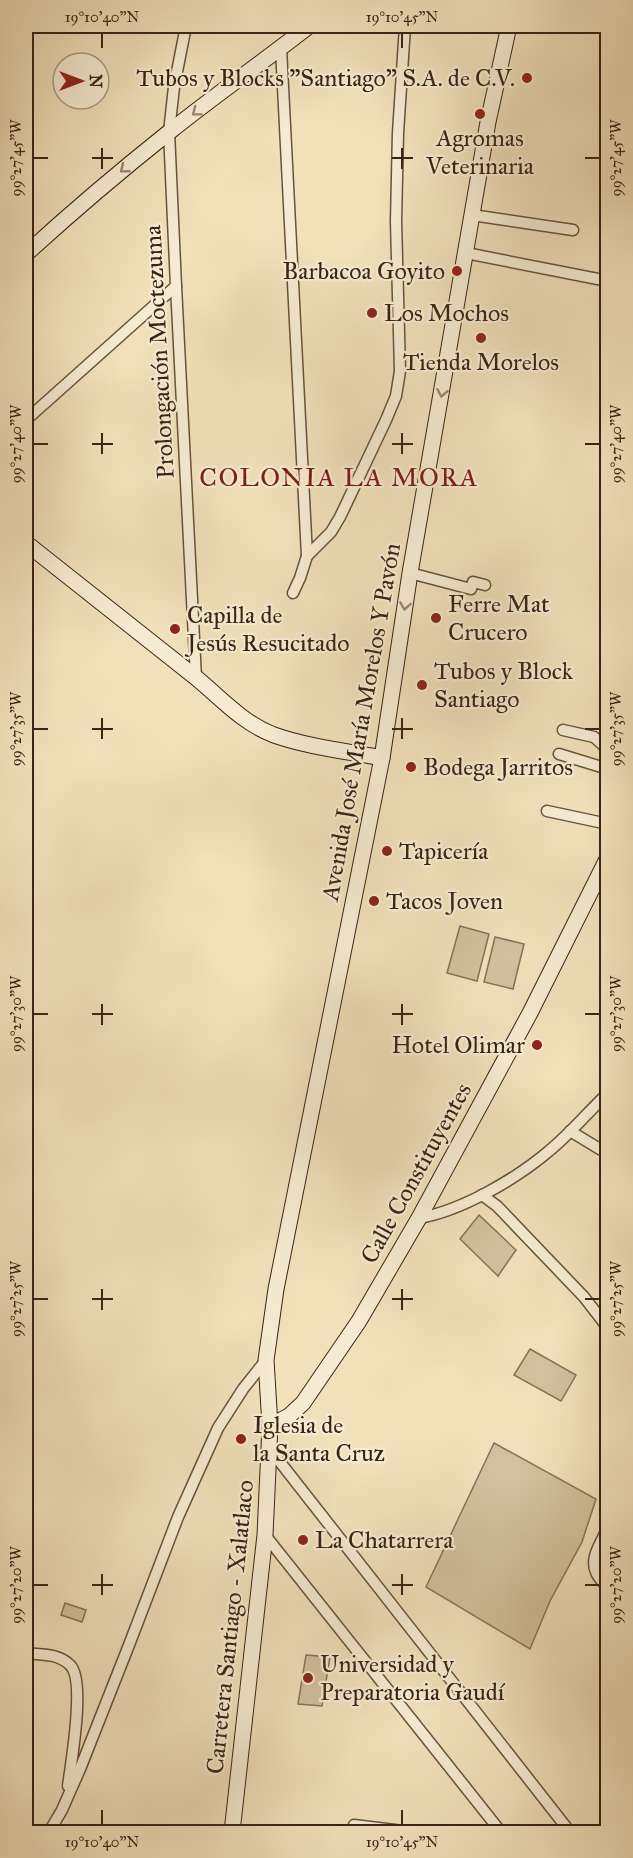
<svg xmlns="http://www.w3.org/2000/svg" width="633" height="1858" viewBox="0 0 633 1858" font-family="'IM FELL Great Primer',serif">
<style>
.green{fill:#d2c09e;stroke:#867259;stroke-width:1.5}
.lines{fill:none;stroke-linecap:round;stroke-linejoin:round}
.street-casing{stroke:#68523e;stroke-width:13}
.secondary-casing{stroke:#3a2314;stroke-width:17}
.street{stroke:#f6ebd2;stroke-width:10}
.secondary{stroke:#f6ebd2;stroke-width:15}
.oneway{stroke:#988773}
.ticks{fill:none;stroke:#3a2314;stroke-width:2}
.poi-dot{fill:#8f2418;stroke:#f6ebd2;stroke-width:2}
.labels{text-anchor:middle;stroke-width:4.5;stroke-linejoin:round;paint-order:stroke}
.poi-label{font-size:24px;fill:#3a2314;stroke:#f6ebd2;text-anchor:start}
.street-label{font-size:24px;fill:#3a2314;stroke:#f6ebd2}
.neighbourhood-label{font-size:26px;letter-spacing:1.5px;fill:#7a1f14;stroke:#f6ebd2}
.neatline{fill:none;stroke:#3a2314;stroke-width:2}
.ticks-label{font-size:15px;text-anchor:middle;fill:#3a2314}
</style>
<rect width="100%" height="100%" fill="#f1e0ba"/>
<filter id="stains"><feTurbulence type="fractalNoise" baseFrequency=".00333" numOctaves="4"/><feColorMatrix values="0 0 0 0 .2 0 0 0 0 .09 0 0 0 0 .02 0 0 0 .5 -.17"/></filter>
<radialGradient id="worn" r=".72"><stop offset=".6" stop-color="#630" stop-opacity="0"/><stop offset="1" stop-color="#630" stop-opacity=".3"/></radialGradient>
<!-- green -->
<g class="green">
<path d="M460,926L489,934L477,981L447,973Z"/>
<path d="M495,937L524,944L513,989L484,982Z"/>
<path d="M479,1215L516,1250L498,1276L460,1239Z"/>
<path d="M530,1349L576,1375L561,1401L514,1375Z"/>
<path d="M494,1443L596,1499L582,1542L550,1601L530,1649L426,1587Z"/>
<path d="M65,1603L86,1610L82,1622L61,1615Z"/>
<path d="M306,1655L330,1657L322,1706L298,1704Z"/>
</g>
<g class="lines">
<defs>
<g id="street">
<path d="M186,26L174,87L169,132L176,286L196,678"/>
<path d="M281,48L307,556L300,578L293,593"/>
<path d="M472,215L573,230"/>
<path d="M466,253L608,281"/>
<path d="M26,420L176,286"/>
<path d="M307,556L331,532L340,517L386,420L396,396L400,371L396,221L398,133L405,26"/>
<path d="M410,573L471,589L473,582L485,585"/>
<path d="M563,730L594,737L603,745L608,753"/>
<path d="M559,754L608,769"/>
<path d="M547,811L608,824"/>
<path d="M570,1131L608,1154"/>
<path d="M482,1195L497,1206L584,1297L608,1328"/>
<path d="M419,1218C461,1211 516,1179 549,1151C570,1134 588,1112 608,1093"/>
<path d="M269,1448L570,1832"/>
<path d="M608,1526C603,1542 589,1556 596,1572C598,1578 604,1583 608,1588"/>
<path d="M265,1535L497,1827"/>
<path d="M26,1653C41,1655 58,1653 70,1665C86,1680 71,1763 68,1786"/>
<path d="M354,1825L411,1832"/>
<path d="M49,1832L62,1810L80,1769L129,1645L178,1517L218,1428L243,1389L266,1360"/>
</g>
<g id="secondary">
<path d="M26,254C72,212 119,172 168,133C214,96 263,62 309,26"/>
<path d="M26,543C82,587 138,631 194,676C220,697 242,723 274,735C308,747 346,751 382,758"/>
<path d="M270,1426L289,1416L303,1403L359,1321L419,1218L530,1013L608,857"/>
<path d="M232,1832L265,1535L270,1426L266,1360L276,1289L382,758L410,573L488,122L509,26"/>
</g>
</defs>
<!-- street casing -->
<use href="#street" class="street-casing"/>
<!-- secondary casing -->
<use href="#secondary" class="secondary-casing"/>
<!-- street -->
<use href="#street" class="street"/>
<!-- secondary -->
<use href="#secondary" class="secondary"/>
</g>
<!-- one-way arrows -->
<defs><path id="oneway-chevron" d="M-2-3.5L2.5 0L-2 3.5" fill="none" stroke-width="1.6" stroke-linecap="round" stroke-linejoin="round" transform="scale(1.5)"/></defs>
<g class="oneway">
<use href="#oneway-chevron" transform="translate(196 112) rotate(143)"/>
<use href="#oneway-chevron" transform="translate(124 169) rotate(141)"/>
<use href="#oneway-chevron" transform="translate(442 393) rotate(100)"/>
<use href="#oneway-chevron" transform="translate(405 606) rotate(99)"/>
</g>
<!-- ticks -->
<path class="ticks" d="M102,33V48M402,33V48M102,148V169M402,148V169M33,158H48M92,158H113M392,158H413M585,158H600M102,433V454M402,433V454M33,444H48M92,444H113M392,444H413M585,444H600M102,718V739M402,718V739M33,729H48M92,729H113M392,729H413M585,729H600M102,1004V1025M402,1004V1025M33,1014H48M92,1014H113M392,1014H413M585,1014H600M102,1289V1310M402,1289V1310M33,1299H48M92,1299H113M392,1299H413M585,1299H600M102,1574V1595M402,1574V1595M33,1585H48M92,1585H113M392,1585H413M585,1585H600M102,1810V1825M402,1810V1825"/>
<!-- markers -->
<g class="poi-dot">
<circle cx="527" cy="78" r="6"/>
<circle cx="480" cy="114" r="6"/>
<circle cx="457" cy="271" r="6"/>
<circle cx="372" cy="313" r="6"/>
<circle cx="481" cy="338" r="6"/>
<circle cx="436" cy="618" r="6"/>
<circle cx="175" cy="629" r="6"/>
<circle cx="422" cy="685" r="6"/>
<circle cx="411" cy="767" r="6"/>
<circle cx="387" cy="851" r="6"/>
<circle cx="374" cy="901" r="6"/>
<circle cx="537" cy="1045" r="6"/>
<circle cx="241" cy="1439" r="6"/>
<circle cx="303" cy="1540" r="6"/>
<circle cx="308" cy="1678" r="6"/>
</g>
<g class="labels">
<!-- poi labels -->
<g class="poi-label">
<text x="515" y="86" text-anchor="end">Tubos y Blocks "Santiago" S.A. de C.V.</text>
<text x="480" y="146" text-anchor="middle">Agromas<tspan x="480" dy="28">Veterinaria</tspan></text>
<text x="445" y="279" text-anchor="end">Barbacoa Goyito</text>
<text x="384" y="321">Los Mochos</text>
<text x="481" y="370" text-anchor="middle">Tienda Morelos</text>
<text x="448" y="612">Ferre Mat<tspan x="448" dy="28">Crucero</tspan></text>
<text x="187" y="623">Capilla de<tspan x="187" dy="28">Jesús Resucitado</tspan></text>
<text x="434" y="679">Tubos y Block<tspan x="434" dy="28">Santiago</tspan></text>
<text x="423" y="775">Bodega Jarritos</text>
<text x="399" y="859">Tapicería</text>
<text x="386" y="909">Tacos Joven</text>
<text x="525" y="1053" text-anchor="end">Hotel Olimar</text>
<text x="253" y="1433">Iglesia de<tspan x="253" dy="28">la Santa Cruz</tspan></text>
<text x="315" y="1548">La Chatarrera</text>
<text x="320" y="1672">Universidad y<tspan x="320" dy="28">Preparatoria Gaudí</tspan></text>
</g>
<!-- street labels -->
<g class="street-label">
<text transform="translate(159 352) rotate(-93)" y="8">Prolongación Moctezuma</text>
<text transform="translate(361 722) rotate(-80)" y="8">Avenida José María Morelos Y Pavón</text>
<text transform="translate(416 1173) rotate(-61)" y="8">Calle Constituyentes</text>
<text transform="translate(230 1627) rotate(-84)" y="8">Carretera Santiago - Xalatlaco</text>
</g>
<!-- neighbourhood labels -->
<g class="neighbourhood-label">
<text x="339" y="486">COLONIA LA MORA</text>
</g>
</g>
<!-- margin -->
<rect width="633" height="1858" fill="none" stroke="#f1e0ba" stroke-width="66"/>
<!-- north arrow -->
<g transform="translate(81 81) rotate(90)"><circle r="28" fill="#f6ebd2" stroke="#ab9b86" stroke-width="1.5"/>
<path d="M0-4.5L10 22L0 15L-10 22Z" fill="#8f2418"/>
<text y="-9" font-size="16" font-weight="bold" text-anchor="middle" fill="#3a2314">N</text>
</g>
<rect x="33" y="33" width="567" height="1792" class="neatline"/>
<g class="ticks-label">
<text x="102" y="22">19°10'40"N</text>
<text x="402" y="22">19°10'45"N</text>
<text transform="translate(616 158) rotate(-90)" y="5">99°27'45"W</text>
<text transform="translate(16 158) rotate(-90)" y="5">99°27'45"W</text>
<text transform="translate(16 444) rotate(-90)" y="5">99°27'40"W</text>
<text transform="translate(616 444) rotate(-90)" y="5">99°27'40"W</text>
<text transform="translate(616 729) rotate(-90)" y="5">99°27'35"W</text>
<text transform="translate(16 729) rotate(-90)" y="5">99°27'35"W</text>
<text transform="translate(616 1014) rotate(-90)" y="5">99°27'30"W</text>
<text transform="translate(16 1014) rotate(-90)" y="5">99°27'30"W</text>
<text transform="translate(16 1299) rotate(-90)" y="5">99°27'25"W</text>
<text transform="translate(616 1299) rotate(-90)" y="5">99°27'25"W</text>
<text transform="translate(16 1585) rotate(-90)" y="5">99°27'20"W</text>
<text transform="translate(616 1585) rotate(-90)" y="5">99°27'20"W</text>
<text x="102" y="1847">19°10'40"N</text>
<text x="402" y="1847">19°10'45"N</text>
</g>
<rect width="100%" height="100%" filter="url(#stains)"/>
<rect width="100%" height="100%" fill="url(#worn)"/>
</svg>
